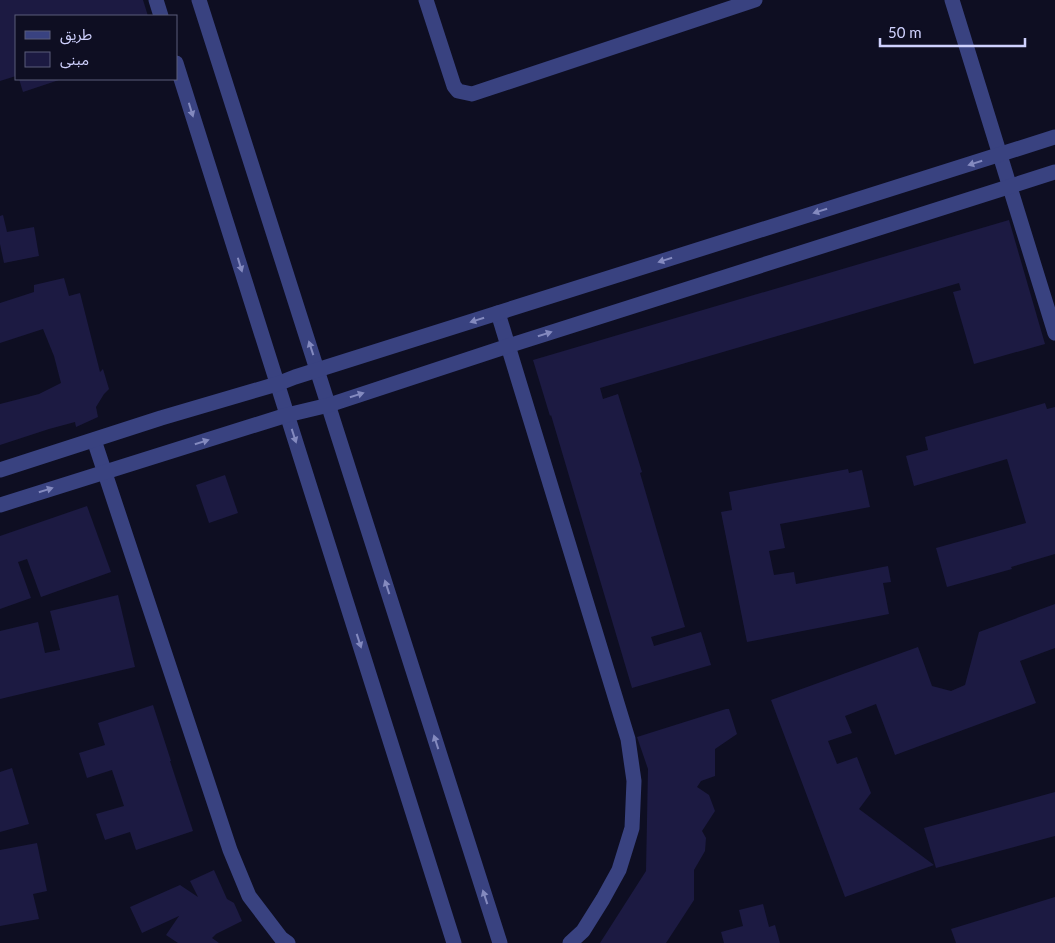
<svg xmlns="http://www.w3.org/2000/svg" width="1055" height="943" viewBox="0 0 1055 943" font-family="Lato,'Noto Sans Arabic',sans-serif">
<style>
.building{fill:#1c1a42}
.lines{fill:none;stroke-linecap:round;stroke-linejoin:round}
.minor{stroke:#394280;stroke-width:15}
.oneway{fill:#848abf}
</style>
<rect width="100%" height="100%" fill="#0e0e22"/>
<!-- building -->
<g class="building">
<path d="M0,0H143L148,16H16V76L0,81Z"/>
<path d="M19,79H62L23,92Z"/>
<path d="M3,215L7,232L34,227L39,256L4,263L0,244V216Z"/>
<path d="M1009,220L1045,344L974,364L953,292L961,290L959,283L600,388L603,399L618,394L642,472L640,473L685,627L651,637L654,646L701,632L711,665L632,688L551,415L550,416L533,360Z"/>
<path d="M64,278L69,296L80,293L100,372L103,369L109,389L104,394L96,407L98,417L76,427L75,422L49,429L0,445V404L39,394L61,383L54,356L43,329L0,343V303L34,292V285Z"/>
<path d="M1045,403L1047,409L1055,407V554L1011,567L1012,569L947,587L936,548L1026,523L1007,459L914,486L906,456L928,450L925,437Z"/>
<path d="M848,469L849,473L862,470L870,507L780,524L785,548L769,551L774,575L794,572L796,584L888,566L891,582L883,583L889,614L747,642L721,512L732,510L729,492Z"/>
<path d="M225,475L238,513L209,523L196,485Z"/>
<path d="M87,506L111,572L41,597L27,559L18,562L31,598L0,609V536Z"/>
<path d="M118,595L135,667L0,699V631L38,622L45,653L60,650L50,611Z"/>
<path d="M1055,604V648L1020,661L1036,703L895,755L876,704L845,716L852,733L828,741L837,764L857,757L871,793L859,809L934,865L845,897L771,700L918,647L932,686L951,691L965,685L979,632Z"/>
<path d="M153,705L171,761H170L193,831L136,850L130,832L105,840L96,814L124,806L112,770L87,778L79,753L105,745L98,723Z"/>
<path d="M726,709H729L737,734L715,749V776L701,781L697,787L709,795L715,811L702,831L706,838L705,851L694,870V900L666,943H600L646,871L648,769L637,737Z"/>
<path d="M12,768L29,824L0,832V772Z"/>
<path d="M1055,792V836L936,868L924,828Z"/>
<path d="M37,843L47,891L33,894L39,919L0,926V850Z"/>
<path d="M214,870L227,899L234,903L242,921L216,934L212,938L219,943H178L166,935L179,916L142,933L130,907L180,885L198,897L190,881Z"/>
<path d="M1055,897V943H956L951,929Z"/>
<path d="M763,904L769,927L775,925L780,943H724L721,932L743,926L739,910Z"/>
</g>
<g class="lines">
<!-- minor -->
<g class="minor">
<path d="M156,0L161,16"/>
<path d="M199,0L500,943"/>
<path d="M426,0L454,86L458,91L472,94L755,0"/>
<path d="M952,0L1055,333"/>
<path d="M176,63L454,943"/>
<path d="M498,313L628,739L634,781L632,828L619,870L603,899L583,931L570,943"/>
<path d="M94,440L230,850L249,896L281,938L288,943"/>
<path d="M0,470L161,418L277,384L295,377L1055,137"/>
<path d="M0,505L287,415L329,405L508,346L1055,172"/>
</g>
</g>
<!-- one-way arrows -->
<defs><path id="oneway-solid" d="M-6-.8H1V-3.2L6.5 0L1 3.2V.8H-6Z" transform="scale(1.25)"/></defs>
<g class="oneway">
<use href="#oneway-solid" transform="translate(191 110) rotate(73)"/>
<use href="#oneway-solid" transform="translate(975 163) rotate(163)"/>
<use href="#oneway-solid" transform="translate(820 211) rotate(163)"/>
<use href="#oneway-solid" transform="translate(665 260) rotate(162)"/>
<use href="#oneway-solid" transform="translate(240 265) rotate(73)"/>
<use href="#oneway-solid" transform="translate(477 320) rotate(162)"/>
<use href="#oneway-solid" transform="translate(545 334) rotate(-18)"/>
<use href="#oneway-solid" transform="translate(311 348) rotate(-108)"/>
<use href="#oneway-solid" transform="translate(357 395) rotate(-18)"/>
<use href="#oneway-solid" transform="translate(294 436) rotate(72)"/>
<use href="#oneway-solid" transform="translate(202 442) rotate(-17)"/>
<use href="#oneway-solid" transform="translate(46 490) rotate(-17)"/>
<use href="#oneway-solid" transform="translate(387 587) rotate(-108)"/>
<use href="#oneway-solid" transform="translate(359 641) rotate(72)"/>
<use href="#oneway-solid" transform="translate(436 742) rotate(-108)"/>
<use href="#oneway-solid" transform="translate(485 897) rotate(-108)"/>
</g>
<!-- legend -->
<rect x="15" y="15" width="162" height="65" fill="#0e0e22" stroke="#5b5c7a"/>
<rect x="25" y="31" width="25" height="8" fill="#394280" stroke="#5b5c7a"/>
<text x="60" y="40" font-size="15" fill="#cfd1fe">طريق</text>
<rect x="25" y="52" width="25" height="15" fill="#1c1a42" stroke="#5b5c7a"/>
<text x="60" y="65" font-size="15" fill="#cfd1fe">مبنى</text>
<!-- scale -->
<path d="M880 38v8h145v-8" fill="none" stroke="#cfd1fe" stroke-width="2.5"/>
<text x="888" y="38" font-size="15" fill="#cfd1fe" stroke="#0e0e22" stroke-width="4" paint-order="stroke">50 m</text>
</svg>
